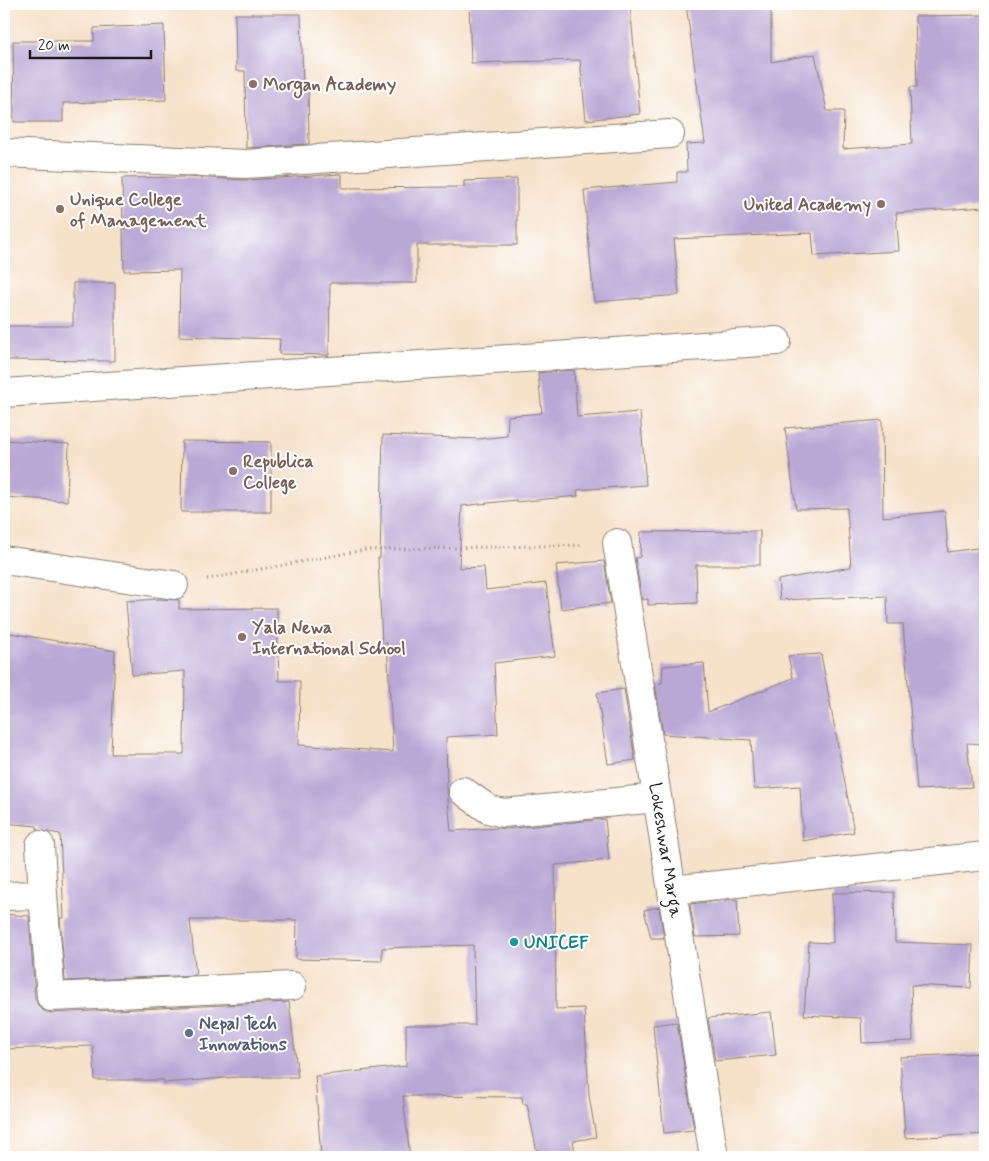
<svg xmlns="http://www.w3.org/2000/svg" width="989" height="1161" viewBox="0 0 989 1161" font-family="Mynerve,sans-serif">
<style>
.building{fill:#b9a8d5}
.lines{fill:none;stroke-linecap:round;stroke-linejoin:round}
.minor-casing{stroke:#897e72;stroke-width:30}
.path{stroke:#897e72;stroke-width:3;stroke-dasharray:1 4;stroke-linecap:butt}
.minor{stroke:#fff;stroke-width:28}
.education-dot{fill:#8d6e63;stroke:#fff;stroke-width:2}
.culture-dot{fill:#0f9aa8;stroke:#fff;stroke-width:2}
.service-dot{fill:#5c6f8a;stroke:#fff;stroke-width:2}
.labels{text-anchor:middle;stroke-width:4;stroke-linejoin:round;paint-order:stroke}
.education-label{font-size:18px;font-weight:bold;fill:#785e54;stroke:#fff;text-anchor:start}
.street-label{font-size:18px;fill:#1c1c1c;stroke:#fff}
.culture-label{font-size:18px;font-weight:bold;fill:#0d838f;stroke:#fff;text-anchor:start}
.service-label{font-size:18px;font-weight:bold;fill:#4e5e75;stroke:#fff;text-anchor:start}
</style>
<rect width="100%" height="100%" fill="#fff"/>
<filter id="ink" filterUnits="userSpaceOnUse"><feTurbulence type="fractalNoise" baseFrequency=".02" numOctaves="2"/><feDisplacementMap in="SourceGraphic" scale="10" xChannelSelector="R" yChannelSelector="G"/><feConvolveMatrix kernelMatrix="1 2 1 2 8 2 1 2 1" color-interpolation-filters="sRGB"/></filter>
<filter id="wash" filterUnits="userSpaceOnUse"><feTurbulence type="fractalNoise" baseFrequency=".0096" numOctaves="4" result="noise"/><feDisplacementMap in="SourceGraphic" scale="20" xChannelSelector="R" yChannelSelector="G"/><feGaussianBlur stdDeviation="1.12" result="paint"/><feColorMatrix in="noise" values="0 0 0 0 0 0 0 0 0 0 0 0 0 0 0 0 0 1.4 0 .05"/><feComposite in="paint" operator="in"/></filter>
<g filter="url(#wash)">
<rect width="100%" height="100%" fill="#f6e1c9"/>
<g id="blocks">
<!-- building -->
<g class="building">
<path d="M469,4H630L640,114L586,120L580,60L471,63Z"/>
<path d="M686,4H771V62L815,54L827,111H844L843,149L912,144L910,87H917L915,16L985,15V207L896,213L899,251L814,256L812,233L674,239L679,295L594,302L584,190L677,182V172H687L686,144L705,143Z"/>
<path d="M235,14H301L303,86H308L309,144L246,148L245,71H236Z"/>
<path d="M164,25L166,100L63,103V122H14L13,41H94V28Z"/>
<path d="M342,174V188L464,187V181L517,179V245H417V283H330L329,355L279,354L280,339L179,336L180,270L124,271L122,178L186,177L247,180Z"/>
<path d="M73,283H115V361L4,360V326H73Z"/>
<path d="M574,370L577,417L640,412L646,485L577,490L578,496L516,502V500L462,506L459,568L484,567L486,590L546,583L555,656L494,663L498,734L446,737L447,790L451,831L497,828L505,829L605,819L609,860L555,865L556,1009L584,1008L589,1096L596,1137L573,1141L576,1157H538L527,1104H523L522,1097L403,1096L410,1157H321L315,1076L406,1066V1025H475L473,945L382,948V961L296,959L297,920H190L196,975L65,981L60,918H64L60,834L37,830V826L4,823V632L115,651L111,754H184L185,671L132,675L126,601L159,599L179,600V609L277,608L279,681H300L299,745L393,752L387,643L382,644L378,558H380L383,435L478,439L507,436L508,416L542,413L538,373Z"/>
<path d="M882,420L883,517L945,511L948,552L985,547V744L967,743L972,787L917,790L903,624H888L887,596L780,600L778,580L851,567L847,508L796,509L785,428Z"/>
<path d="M4,440L69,444L67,501L4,497Z"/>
<path d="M182,441L271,442V512H181Z"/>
<path d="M760,531V565H696L697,603L648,605V599L642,600L635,558L640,557L641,532Z"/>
<path d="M604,561L611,603L561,609L556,565Z"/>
<path d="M821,654L854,832L803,841L800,786L754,789L751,740L663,734L655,684L662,683L663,666L704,663L708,712L793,678L788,656Z"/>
<path d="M624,689L635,760L608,764L597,693Z"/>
<path d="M894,892L895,942L973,945L971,988L911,985L913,1041L862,1043L861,1018L804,1015L809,942L833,943L832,893Z"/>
<path d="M737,899L739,936L695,937L690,904Z"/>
<path d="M659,907L664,938H651L644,910Z"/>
<path d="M4,914L29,916L35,998L38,1005L44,1011L52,1013L289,1002L298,1077H238L164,1083V1080H95L93,1046L4,1049Z"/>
<path d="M771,1012L776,1055L715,1061L708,1018Z"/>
<path d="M677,1022L694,1130L664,1133L653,1025Z"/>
<path d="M985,1053V1134L905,1138L900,1057Z"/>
</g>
</g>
</g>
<g filter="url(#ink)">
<use href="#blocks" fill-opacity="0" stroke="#897e72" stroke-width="1"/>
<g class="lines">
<defs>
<g id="minor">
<path d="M4,153L246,164L670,134"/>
<path d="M4,393L777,341"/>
<path d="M617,543L714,1157"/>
<path d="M4,560L174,585"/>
<path d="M463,791L488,809L503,813L657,798"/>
<path d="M40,845L43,895"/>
<path d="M672,890L985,856"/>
<path d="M4,896L43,895L51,997L292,986"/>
</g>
</defs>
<!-- minor casing -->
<use href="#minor" class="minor-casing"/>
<!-- path -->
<path class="path" d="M207,579L364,550L583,545"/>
<!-- minor -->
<use href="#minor" class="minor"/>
</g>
</g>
<!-- markers -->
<g class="education-dot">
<circle cx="253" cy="84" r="5"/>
<circle cx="881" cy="204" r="5"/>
<circle cx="60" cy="209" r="5"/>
<circle cx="233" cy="471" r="5"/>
<circle cx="242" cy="637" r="5"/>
</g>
<circle class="culture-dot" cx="514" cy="942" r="5"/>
<circle class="service-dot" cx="189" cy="1033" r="5"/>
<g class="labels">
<!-- education labels -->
<g class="education-label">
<text x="263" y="90">Morgan Academy</text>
<text x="70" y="205">Unique College<tspan x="70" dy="21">of Management</tspan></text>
<text x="871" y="210" text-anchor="end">United Academy</text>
<text x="243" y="467">Republica<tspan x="243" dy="21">College</tspan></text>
<text x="252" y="633">Yala Newa<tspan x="252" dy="21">International School</tspan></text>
</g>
<!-- street labels -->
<g class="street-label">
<text transform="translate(666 850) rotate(81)" y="6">Lokeshwar Marga</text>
</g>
<!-- culture labels -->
<g class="culture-label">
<text x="524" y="948">UNICEF</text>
</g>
<!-- service labels -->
<g class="service-label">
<text x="199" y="1029">Nepal Tech<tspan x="199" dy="21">Innovations</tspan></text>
</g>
</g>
<!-- margin -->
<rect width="989" height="1161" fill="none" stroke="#fff" stroke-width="20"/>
<!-- scale -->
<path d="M30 50v8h121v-8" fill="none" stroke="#1c1c1c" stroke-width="2.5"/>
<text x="38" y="50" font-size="15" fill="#1c1c1c" stroke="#ffffff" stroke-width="4" paint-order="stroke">20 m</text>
</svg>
